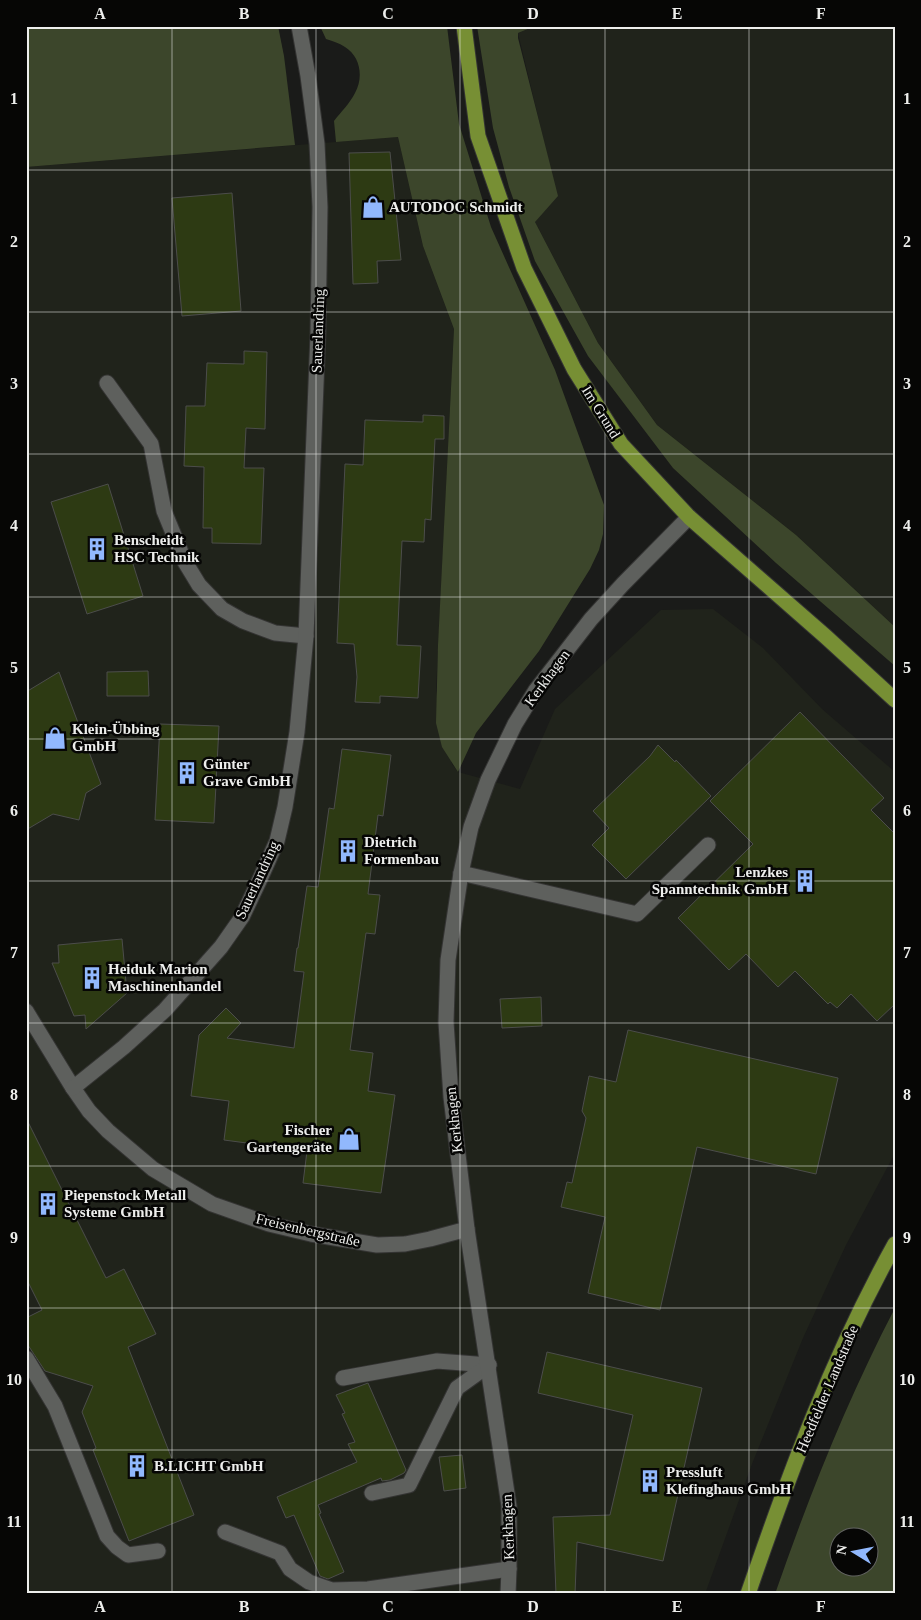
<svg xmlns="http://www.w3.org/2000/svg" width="921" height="1620" viewBox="0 0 921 1620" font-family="'Times New Roman',serif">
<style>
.built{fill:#20231b}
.green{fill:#3c462b;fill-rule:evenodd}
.building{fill:#2d3a13;stroke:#4c4d4b}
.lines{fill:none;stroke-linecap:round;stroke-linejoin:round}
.minor-casing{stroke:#343433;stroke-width:17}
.major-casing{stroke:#343433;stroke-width:17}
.minor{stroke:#5e605d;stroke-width:15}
.major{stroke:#778f34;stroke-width:15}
.grid{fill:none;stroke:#edeeec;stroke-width:1;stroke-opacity:0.55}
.labels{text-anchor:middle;stroke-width:5;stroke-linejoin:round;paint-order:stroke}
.poi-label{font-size:15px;font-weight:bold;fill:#edeeec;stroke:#060605;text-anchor:start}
.street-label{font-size:15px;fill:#edeeec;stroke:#060605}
.neatline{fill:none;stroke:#edeeec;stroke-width:2}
.grid-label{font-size:16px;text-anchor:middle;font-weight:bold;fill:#edeeec}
</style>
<rect width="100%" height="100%" fill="#1a1b19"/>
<!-- built -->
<g class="built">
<path d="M535,26H895V627L796,535L657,425L598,343L535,222L548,158L518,33Z"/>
<path d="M398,137L423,246L454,329L436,691L452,764L458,772L520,789L555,709L661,610L713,609L763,648L822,709L895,772V1153L846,1245L803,1338L752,1464L705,1594H26V167Z"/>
</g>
<!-- green -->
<g class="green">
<path d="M26,26H278L284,56L295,145L26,167Z"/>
<path d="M320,26H447L459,124L491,227L555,370L604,505L603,534L599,550L590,569L539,651L476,733L458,772L442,747L436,723L438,645L454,329L423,246L398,137L336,142L334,121C341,112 350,103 355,93C364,77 360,56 345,47C339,43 332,41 326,39Z"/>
<path d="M477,26H535L518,33V38L558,196L535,222L598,343L657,425L796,535L895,627V666L776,563L673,468L588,356L535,261L509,187L493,128Z"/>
<path d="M895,1308V1594H775C809,1496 847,1400 895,1308ZM838,1538H868V1568H838Z"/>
</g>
<!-- building -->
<g class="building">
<path d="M390,152L401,260L377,261L378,283L353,284L349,153Z"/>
<path d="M232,193L241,311L182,316L172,198Z"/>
<path d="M244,351L267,352L265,429L246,428L244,468H264L261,544L212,543V528H203L204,467L184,466L186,406H205L207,363L244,364Z"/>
<path d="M423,415L444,416V439H435L431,520L425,519L424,542L402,541L397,645L421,646L418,698L380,696V703L355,702L357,677L354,644L337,643L345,464L363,465L365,420L423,422Z"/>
<path d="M108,484L143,596L87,614L51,502Z"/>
<path d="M148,671L149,696H107V672Z"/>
<path d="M59,672L101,784L86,793L79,820L53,814L26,830V692Z"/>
<path d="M800,712L884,798L871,810L895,834V1004L877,1021L851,994L837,1008L830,1002L828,1004L795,971L778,987L746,954L729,970L678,918L753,844L710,801Z"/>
<path d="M160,724L219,726L214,823L155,820Z"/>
<path d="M658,745L675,762L676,760L711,796L626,879L592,845L609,828L593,811L650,756Z"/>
<path d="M342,749L391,755L383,816L378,815L368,894L380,895L375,934L366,933L350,1050L373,1053L368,1091L395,1095L381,1193L303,1183L307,1151L224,1140L229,1101L191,1096L199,1035L226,1008L241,1023L227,1038L294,1048L304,972L294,971L297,948H298L307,886L318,887L329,808L334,809Z"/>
<path d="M122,939L127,993L86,1029L85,1015L74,1016L52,963H59L58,945Z"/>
<path d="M541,997L542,1026L502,1028L500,999Z"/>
<path d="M628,1030L838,1078L816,1174L697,1147L660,1310L588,1293L605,1217L561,1207L567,1182L572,1183L586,1118L582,1111L589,1076L616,1082Z"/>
<path d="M26,1118L106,1278L124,1269L156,1334L128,1347L194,1515L129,1541L93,1450L96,1448L82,1412L93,1386L45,1371L26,1342V1318L42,1310L26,1278Z"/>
<path d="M547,1352L702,1388L663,1561L577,1542L575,1594H556L553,1517L610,1515L633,1415L538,1393Z"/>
<path d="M368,1383L406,1470L404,1473L390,1480L382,1481L381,1478L318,1505L321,1513L319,1514L344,1572L328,1579L320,1576L294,1515L286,1518L277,1497L357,1462L348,1444L355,1442L342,1414L345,1413L336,1395Z"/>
<path d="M462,1455L466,1488L444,1491L439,1457Z"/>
</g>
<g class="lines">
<defs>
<g id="minor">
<path d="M107,383L151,444L164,511L185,562L199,585L222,609L243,621L275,633L306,636"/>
<path d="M461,873L637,914L708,845"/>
<path d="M26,1011L73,1088L89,1111L108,1131L153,1169L212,1204L269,1224L311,1234L377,1245L405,1244L430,1239L467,1229"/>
<path d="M73,1088L124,1047L165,1010L221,947L242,917L260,879L277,841L285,807L297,732L306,636L318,334L320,207L317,144L308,76L299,26"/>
<path d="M26,1358L55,1406L107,1536L117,1547L128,1555L158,1551"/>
<path d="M343,1378L437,1361L489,1365"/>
<path d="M372,1493L409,1485L457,1388L489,1365"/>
<path d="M225,1532L280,1553L290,1569L309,1582L332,1590L368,1589L509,1569"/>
<path d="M508,1594L509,1569V1506L467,1229L451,1097L446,1022L448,960L461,873L471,827L488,780L515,724L536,690L591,619L623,584L689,517"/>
</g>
<g id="major">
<path d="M464,26L478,136L524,268L574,369L621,444L689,517L825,636L895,700"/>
<path d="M748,1594C789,1474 833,1355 895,1244"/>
</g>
</defs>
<!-- minor casing -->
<use href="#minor" class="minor-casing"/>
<!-- major casing -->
<use href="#major" class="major-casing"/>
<!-- minor -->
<use href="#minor" class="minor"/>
<!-- major -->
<use href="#major" class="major"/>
</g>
<!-- grid -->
<path class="grid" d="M172,26V1594M316,26V1594M460,26V1594M605,26V1594M749,26V1594M26,170H895M26,312H895M26,454H895M26,597H895M26,739H895M26,881H895M26,1023H895M26,1166H895M26,1308H895M26,1450H895"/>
<!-- icons -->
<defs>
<symbol id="shop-bare" viewBox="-9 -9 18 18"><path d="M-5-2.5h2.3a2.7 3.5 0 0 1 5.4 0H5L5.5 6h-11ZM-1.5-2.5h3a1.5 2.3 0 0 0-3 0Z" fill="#91b8fd" stroke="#060605" stroke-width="2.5" paint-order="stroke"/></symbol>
<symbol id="building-bare" viewBox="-9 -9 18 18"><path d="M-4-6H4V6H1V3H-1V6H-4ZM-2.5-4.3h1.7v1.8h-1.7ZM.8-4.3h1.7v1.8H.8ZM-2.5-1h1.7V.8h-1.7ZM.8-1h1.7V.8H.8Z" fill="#91b8fd" stroke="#060605" stroke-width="2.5" paint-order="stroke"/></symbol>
</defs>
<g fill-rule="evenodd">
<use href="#shop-bare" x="357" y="191" width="32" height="32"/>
<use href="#building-bare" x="81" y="533" width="32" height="32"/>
<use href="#shop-bare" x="39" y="722" width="32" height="32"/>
<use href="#building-bare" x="171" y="757" width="32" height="32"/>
<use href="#building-bare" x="332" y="835" width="32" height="32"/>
<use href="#building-bare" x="789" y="865" width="32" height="32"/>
<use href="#building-bare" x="76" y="962" width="32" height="32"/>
<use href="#shop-bare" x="333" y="1123" width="32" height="32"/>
<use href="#building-bare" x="32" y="1188" width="32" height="32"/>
<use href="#building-bare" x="121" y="1450" width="32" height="32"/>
<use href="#building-bare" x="634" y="1465" width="32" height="32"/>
</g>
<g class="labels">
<!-- poi labels -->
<g class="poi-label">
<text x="389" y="212">AUTODOC Schmidt</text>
<text x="114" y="545">Benscheidt<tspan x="114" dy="17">HSC Technik</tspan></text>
<text x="72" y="734">Klein-Übbing<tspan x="72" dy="17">GmbH</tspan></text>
<text x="203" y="769">Günter<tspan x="203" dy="17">Grave GmbH</tspan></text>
<text x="364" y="847">Dietrich<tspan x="364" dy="17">Formenbau</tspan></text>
<text x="788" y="877" text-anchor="end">Lenzkes<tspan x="788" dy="17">Spanntechnik GmbH</tspan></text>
<text x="108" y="974">Heiduk Marion<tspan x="108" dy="17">Maschinenhandel</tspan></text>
<text x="332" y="1135" text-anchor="end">Fischer<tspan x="332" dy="17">Gartengeräte</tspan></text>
<text x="64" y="1200">Piepenstock Metall<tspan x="64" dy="17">Systeme GmbH</tspan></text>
<text x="154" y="1471">B.LICHT GmbH</text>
<text x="666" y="1477">Pressluft<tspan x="666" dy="17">Klefinghaus GmbH</tspan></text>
</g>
<!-- street labels -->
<g class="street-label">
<text transform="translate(318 331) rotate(-88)" y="5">Sauerlandring</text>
<text transform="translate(601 412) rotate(58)" y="5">Im Grund</text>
<text transform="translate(547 678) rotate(-54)" y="5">Kerkhagen</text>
<text transform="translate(257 880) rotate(-65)" y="5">Sauerlandring</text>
<text transform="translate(454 1120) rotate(-96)" y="5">Kerkhagen</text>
<text transform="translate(308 1230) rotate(13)" y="5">Freisenbergstraße</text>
<text transform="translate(827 1389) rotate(-67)" y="5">Heedfelder Landstraße</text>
<text transform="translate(508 1527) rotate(-92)" y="5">Kerkhagen</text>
</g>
</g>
<!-- border -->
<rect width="921" height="1620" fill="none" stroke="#060605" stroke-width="55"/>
<!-- north arrow -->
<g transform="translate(854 1552) rotate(280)"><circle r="24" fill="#060605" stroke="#626361"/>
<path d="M0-4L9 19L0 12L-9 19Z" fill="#91b8fd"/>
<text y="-8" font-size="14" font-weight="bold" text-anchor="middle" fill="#edeeec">N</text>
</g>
<rect x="28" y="28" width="866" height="1564" class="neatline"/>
<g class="grid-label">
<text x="100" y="19">A</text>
<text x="244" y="19">B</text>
<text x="388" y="19">C</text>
<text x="533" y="19">D</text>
<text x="677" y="19">E</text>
<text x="821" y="19">F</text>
<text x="14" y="104">1</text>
<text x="907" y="104">1</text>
<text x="14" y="247">2</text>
<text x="907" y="247">2</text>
<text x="14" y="389">3</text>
<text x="907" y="389">3</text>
<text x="14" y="531">4</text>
<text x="907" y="531">4</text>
<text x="14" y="673">5</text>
<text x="907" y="673">5</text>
<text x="14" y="816">6</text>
<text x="907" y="816">6</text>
<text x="14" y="958">7</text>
<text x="907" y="958">7</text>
<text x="14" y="1100">8</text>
<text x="907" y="1100">8</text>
<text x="14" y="1243">9</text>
<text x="907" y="1243">9</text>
<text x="14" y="1385">10</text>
<text x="907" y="1385">10</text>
<text x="14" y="1527">11</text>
<text x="907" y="1527">11</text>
<text x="100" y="1612">A</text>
<text x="244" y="1612">B</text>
<text x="388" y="1612">C</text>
<text x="533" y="1612">D</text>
<text x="677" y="1612">E</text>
<text x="821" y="1612">F</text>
</g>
</svg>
